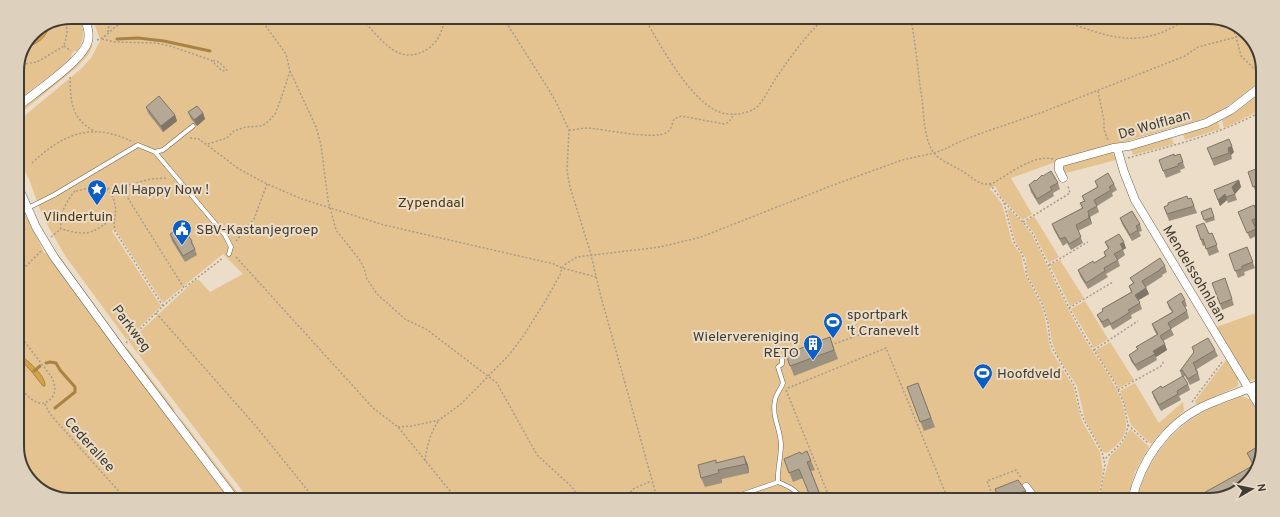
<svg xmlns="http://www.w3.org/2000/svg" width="1280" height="517" viewBox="0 0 1280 517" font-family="Overpass,sans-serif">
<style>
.green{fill:#e4c390}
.water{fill:#d4a14a;stroke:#a88343}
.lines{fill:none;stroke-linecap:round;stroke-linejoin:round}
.stream{stroke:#a88343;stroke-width:3}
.lane-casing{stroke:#716552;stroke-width:5}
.street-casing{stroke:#716552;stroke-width:9}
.path{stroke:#a79c8c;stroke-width:1.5;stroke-dasharray:2 2;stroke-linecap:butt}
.lane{stroke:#fff;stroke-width:4}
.street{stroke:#fff;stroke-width:8}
.wall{fill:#9c907f}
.shaded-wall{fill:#7f7668}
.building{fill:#b5a894;stroke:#7f7668}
.labels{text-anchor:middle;stroke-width:4;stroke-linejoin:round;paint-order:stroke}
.street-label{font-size:14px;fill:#413c33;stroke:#ebddc8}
.poi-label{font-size:14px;fill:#413c33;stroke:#ebddc8;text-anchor:start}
.park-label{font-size:14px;fill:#4c3712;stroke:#ebddc8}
.rim{fill:none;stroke:#413c33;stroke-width:2}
</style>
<rect width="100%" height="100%" fill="#ebddc8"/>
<!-- green -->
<g class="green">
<path d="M71,17H80C84,30 85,40 77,51H74L71,56L72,58L52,75L17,100V68L33,33Z"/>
<path d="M92,17L1230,21L1252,38L1263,67V80C1243,96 1224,111 1200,120L1061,160L1011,178L1032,214L1023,220L1001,197L995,186L989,189L993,192L1002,204L1012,242L1021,255L1025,274L1041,305L1045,318L1049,342L1051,350L1074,388L1079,412L1082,421L1100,452L1103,472L1098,500L660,498L657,492L653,494L651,498L247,497L129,342L178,296L195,280H199L210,292L243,274L223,254L163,303L115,229L112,231L161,306L127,340L66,257L49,228L39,207L29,179L17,158V122L81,69L91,58L100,41V37H99Z"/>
<path d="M91,45H93L88,55L77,67L17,116V113C41,93 74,71 91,45Z"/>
<path d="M1263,90L1262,109L1239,121L1224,128L1222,120L1239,109Z"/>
<path d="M1218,122L1220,129L1185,140L1183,134Z"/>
<path d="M1171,137L1174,144L1133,155L1131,149Z"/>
<path d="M1111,152L1115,156L1116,160L1066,173H1064L1063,168L1065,164Z"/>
<path d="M17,194L44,253H47L73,291L229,497L50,496L28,479L17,450Z"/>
<path d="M1009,209L1021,221L1032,235C1049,268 1064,304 1083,336C1099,363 1125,391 1126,424C1127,437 1117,446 1107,453L1103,452L1085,420L1077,386L1057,355L1052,342L1049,323L1043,304L1027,273L1026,259L1015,241L1007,210Z"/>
<path d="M1034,216L1059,257L1049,263L1034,233L1025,222Z"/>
<path d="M1060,260L1084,298L1070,306L1050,265Z"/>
<path d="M1085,301L1108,339L1094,348L1071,309Z"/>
<path d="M1259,312L1260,327V378L1250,381L1247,379L1216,327Z"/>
<path d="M1110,342L1134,380L1119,388L1095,351Z"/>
<path d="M127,348L175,410L173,411L125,349Z"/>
<path d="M1226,360L1238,378V386L1198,404H1196L1195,401Z"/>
<path d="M1135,383L1159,423L1183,402L1184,411L1163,430L1151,444L1131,425L1120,391Z"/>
<path d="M1242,396L1251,400L1259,416V461L1252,465L1255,471L1209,500H1137C1146,462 1170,429 1205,411C1217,405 1230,401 1242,396Z"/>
<path d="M181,419L241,497H238L180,420Z"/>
<path d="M1130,429L1149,447L1135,472L1127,500H1100L1102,485L1110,456L1122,444Z"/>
</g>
<!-- water -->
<g class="water">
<path d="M49,26C46,39 37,43 26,48L33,33Z"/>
<path d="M17,353C26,359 46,375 45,386H43L32,372L17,356Z"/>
</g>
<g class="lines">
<!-- stream -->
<g class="stream">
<path d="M117,39L138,38L164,41L210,51"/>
<path d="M46,363L50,362L56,363L60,370L75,387V392L55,408"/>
<path d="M34,371L40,366"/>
</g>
<defs>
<g id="lane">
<path d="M155,152L225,235L231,247L229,254"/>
<path d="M28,208L54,195L138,145L155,152L163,150L193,126"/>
<path d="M778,482C777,470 781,458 781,445C781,430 771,415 775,400C776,394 781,389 783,383L778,367L782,364V359"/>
<path d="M778,482C787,486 796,489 802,499"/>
<path d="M732,498L778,482"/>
</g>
<g id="street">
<path d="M17,107C34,93 83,61 88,41C90,33 87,25 84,17"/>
<path d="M1117,148L1124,172L1135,200L1260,407"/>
<path d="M1063,178L1059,170V163L1113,148L1129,146L1206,123L1231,110L1263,85"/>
<path d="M17,184L36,227L54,257L121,349L233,497"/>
<path d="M1026,487L1035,499"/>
<path d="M1132,500C1141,460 1166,425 1202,407C1221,398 1241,392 1260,384"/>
</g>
</defs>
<!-- lane casing -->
<use href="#lane" class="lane-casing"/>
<!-- street casing -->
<use href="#street" class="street-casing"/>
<!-- path -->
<g class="path">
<path d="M361,18C371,28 384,46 397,52C410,59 427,53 436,41C441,35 443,26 445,18"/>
<path d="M504,19L546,85L556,102L569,130L567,171L570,187L590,251L601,297L657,498"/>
<path d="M645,19C660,45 688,96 715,110C722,114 731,115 738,114C745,113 753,111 758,106C765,98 770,87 776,78C786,63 797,48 809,34C814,29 818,23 825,20"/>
<path d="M911,20C916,46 918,73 922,99C924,115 924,140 934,153C941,162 956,166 965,173C976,180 981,188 995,182C1010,173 1035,154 1053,159"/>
<path d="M1061,20C1107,36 1138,51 1183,21"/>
<path d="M1230,21L1236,37L1241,56L1263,77"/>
<path d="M108,32V28L117,17"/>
<path d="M102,39L115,42L156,43L170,46L211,60L222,71L227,70L219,62L211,60"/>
<path d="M97,40C107,37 111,29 120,24C134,16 153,22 169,17"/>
<path d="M64,46L71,51"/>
<path d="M18,65L37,62L64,46L67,33L66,19"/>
<path d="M290,71L316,127L321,145L328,200L336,230L359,259L364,268L367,279L377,294L405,319L426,329L497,383L537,455L572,487L580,498"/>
<path d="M70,77C71,102 70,117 94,131"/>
<path d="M1098,91L1104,121V130L1108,140"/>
<path d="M17,119L22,115"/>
<path d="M569,130C575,130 582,128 588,128C603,129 657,141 667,132C672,129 672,123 674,119L681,116L724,124L729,122L734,114"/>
<path d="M190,138L199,139L239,169L267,184L302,199L384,225L554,264L562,268L596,277"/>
<path d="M208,144L227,138L234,131L246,127L262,126L269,121L275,114L281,99L290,71L286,54L260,18"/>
<path d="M1128,158C1174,145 1221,134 1262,111"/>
<path d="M32,163C63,134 91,122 131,141"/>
<path d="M17,164L23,177"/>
<path d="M990,184C1002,202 1019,216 1033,234L1069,308L1084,335L1115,383L1124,404L1128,425L1126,435L1121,443L1104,460"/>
<path d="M121,187L151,179L168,178"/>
<path d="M114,189L121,187L184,288L223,258"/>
<path d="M75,191C66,201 59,215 61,229C85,235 89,236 109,221L114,222C117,209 116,199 107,189"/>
<path d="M76,191L94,187L114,189L112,194"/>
<path d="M1004,203L1014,242L1022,254L1026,266V274L1042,304L1048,323L1050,342L1053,349L1075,387L1080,411L1084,420L1102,452L1105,465L1099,500"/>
<path d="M114,222L115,231L163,306"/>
<path d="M1023,222L1070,193L1068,186"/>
<path d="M51,237L61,229"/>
<path d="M236,241L254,219L267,184"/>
<path d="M236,257L373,408L398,427L455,497"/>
<path d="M1049,265L1088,242"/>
<path d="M17,275L41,251"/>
<path d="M1069,308L1113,282"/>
<path d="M156,313L255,425L313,497"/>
<path d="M17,332L51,376C56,385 57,395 48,401C45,403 43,404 39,403C31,401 23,391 17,385"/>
<path d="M126,343L163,306L184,288"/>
<path d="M831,345L876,329"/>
<path d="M1094,350L1138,321"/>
<path d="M788,388L886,348L948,499"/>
<path d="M786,390L830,499"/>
<path d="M1118,390L1161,366L1164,361"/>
<path d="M1192,402L1222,362"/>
<path d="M45,404L50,414L57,422L123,496"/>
<path d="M1128,425L1148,443"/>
<path d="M398,427L412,426L439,420L461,404L509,355L522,338L546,300L560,275L562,268L567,263L577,257L660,247L701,237L828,187L902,160L934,153L945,149L959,142L979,134L1043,112L1185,56L1198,47L1236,37L1245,33"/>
<path d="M425,461C427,446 430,433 439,420"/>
<path d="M625,498L633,489L651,481"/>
<path d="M988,499L993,497L987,481L1016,470L1022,479"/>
</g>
<!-- lane -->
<use href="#lane" class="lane"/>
<!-- street -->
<use href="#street" class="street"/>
</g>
<!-- wall -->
<g class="wall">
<path d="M146,107L175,115L177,121L163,132L148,113Z"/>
<path d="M188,112L203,113L205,119L197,126L191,119Z"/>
<path d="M1207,148L1234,152L1231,155L1232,159L1214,166Z"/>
<path d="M1180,154L1185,168L1180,170L1181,172L1166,178L1159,160Z"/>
<path d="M1262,168V191L1256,193L1248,172Z"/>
<path d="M1043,176L1058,183L1060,189L1053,193L1054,196L1039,205L1031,192L1029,185Z"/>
<path d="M1239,180L1241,187L1235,194L1237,200L1228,203L1227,200L1220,206L1214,190Z"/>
<path d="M1095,181L1114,184L1117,190L1112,193L1113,196L1097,206L1099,212L1090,217L1092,224L1078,231L1083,243L1071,250L1067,243L1063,246L1054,230L1052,224L1082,208L1080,203L1084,201L1082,196L1097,187Z"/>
<path d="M1191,198L1197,213L1169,221L1164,207Z"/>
<path d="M1254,205L1261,224L1255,226L1258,235L1250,239L1238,212Z"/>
<path d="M1211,208L1215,220L1206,223L1201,212Z"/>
<path d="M1120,218L1140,224L1142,231L1139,232L1141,236L1132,241L1122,224Z"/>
<path d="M1196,226L1209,234L1212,233L1219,252L1209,256L1205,245L1203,246Z"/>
<path d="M170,234H186L192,241L197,255L185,262L172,241Z"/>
<path d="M1105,242L1126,248L1123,250L1125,255L1118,260L1120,266L1106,274L1108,277L1088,289L1080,276L1078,270L1094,263L1105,256L1104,252L1108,249Z"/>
<path d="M1247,247L1255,268L1244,272L1245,275L1238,278L1229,254Z"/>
<path d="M1165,266L1167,272L1162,275L1163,276L1146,287L1149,294L1139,300L1142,309L1131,315L1132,318L1113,330L1110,325L1104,328L1100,321L1097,315L1103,311L1102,309L1131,292L1129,286L1133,283L1130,278Z"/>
<path d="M1225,278L1234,305L1222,310L1212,283Z"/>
<path d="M1185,300L1187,306L1185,307L1187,311L1189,318L1171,329L1174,335L1163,341L1167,350L1156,357L1157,360L1138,371L1131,361L1129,355L1138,350L1136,347L1157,335L1154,330L1152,324L1172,312L1169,308L1167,302Z"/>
<path d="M830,337L838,359L794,376L786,354Z"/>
<path d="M1192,347L1215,350L1218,356L1197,369L1200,380L1190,385L1185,376L1183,377L1188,384L1190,390L1179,396L1181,400L1161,411L1154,398L1152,392L1162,388L1182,377L1180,371L1194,353Z"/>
<path d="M918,383L935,427L924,431L907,387Z"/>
<path d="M1247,453L1259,467L1239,491L1209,500L1253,466Z"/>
<path d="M801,454L811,461L815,470L811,471L822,499H811L803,478L793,482L784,459Z"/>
<path d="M744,456L748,465L749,473L722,479V483L705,487L701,478Z"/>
<path d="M1026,491L1029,499H999Z"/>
</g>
<!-- shaded-wall -->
<g class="shaded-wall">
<path d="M203,113L205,119L197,126L194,120Z"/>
<path d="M175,115L177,121L163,132L161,126Z"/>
<path d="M1232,146L1234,152L1231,155L1232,159L1228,148Z"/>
<path d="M1239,180L1241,187L1235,194L1232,187Z"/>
<path d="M1225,194L1227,200L1220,206L1218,200Z"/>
<path d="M1088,211L1090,217L1092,224L1089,218Z"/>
<path d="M1124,242L1126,248L1123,250L1120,244Z"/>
<path d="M1146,288L1149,294L1137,301L1135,295Z"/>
<path d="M1165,344L1167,350L1156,357L1153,351Z"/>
<path d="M744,456L748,465L749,473L746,464Z"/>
</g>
<!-- building -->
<g class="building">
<path d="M159,96L175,115L161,126L146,107Z"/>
<path d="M197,106L203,113L194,120L188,112Z"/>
<path d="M1262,122V144H1261L1256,130L1258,129L1256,124Z"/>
<path d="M1229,139L1232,146L1228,148L1229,153L1212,159L1207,148Z"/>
<path d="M1174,154V156L1180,154L1183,162L1178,164V166L1163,171L1159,160Z"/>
<path d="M1261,167L1262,184L1253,187L1248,172Z"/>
<path d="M1051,171L1058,183L1050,187L1052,190L1037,199L1029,185L1035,180L1036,181L1042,175L1043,176Z"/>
<path d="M1108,173L1114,184L1109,187L1111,190L1094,200L1097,206L1088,211L1089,218L1076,225L1081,237L1069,244L1065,237L1060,239L1052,224L1083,208L1080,203L1085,201L1082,196L1098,187L1095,181Z"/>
<path d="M1239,180L1232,187L1235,194L1226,197L1225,194L1218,200L1214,190Z"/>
<path d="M1187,196L1188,199L1191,198L1194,206L1167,214L1164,207L1168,205V203Z"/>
<path d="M1254,205L1259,217L1252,220L1256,229L1247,233L1238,212Z"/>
<path d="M1211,208L1214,217L1204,220L1201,212Z"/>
<path d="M1132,211L1140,224L1136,226L1138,230L1130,235L1120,218Z"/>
<path d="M1204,223L1209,234L1212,233L1217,245L1206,249L1203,239L1201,240L1196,226Z"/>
<path d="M182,227L186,234H187L192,241L191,242L195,249L183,256L170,234Z"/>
<path d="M1119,234L1124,242L1120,244L1123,249L1114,254L1118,260L1104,268L1105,271L1086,283L1078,270L1093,261L1094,263L1106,256L1104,252L1109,248L1105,242Z"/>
<path d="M1247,247L1253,262L1242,266V269L1235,271L1229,254Z"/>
<path d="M1160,258L1165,266L1160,269V270L1142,281L1146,288L1135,295L1140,303L1128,310L1130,312L1111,324L1108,319L1102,322L1097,315L1103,311L1102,309L1132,292L1129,286L1134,283L1130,278Z"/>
<path d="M1225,278L1232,299L1220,304L1212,283Z"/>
<path d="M1181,293L1185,300L1182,302L1187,311L1168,323L1171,329L1160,336L1165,344L1153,351L1155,354L1135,365L1129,355L1138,349L1136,347L1158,334L1152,324L1173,312L1167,302Z"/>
<path d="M830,337L834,350L790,366L786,354Z"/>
<path d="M1208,338L1215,350L1193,363L1196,368L1195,369L1198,373L1188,379L1182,370L1180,371L1194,352L1192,347Z"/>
<path d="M1183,376L1188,384L1177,391L1178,394L1159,405L1152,392L1161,386L1162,388Z"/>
<path d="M918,383L931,418L920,422L907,387Z"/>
<path d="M1259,446V467L1247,481L1242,484L1243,486L1239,491L1209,500H1191L1254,465L1247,453Z"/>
<path d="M807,451L811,461L807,462L819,492L810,496L799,469L789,473L784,459L800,452L801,454Z"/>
<path d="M744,456L746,464L718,470L719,473L701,478L698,465L716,460V463Z"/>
<path d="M1018,480L1026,491L1003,499H999L995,489Z"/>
</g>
<!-- icons -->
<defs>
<symbol id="sight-pin" viewBox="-11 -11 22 30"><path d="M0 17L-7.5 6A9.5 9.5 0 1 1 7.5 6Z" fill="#0c5ec7" stroke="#ebddc8"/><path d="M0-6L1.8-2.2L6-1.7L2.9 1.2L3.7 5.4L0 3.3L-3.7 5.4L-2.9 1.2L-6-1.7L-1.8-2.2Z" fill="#fff"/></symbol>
<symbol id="civic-pin" viewBox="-11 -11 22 30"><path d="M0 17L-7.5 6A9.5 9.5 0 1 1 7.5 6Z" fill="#0c5ec7" stroke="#ebddc8"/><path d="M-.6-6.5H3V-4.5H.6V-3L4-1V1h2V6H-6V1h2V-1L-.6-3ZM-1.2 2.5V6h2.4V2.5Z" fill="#fff"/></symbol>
<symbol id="stadium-pin" viewBox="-11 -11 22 30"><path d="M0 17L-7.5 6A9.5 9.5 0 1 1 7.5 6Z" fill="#0c5ec7" stroke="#ebddc8"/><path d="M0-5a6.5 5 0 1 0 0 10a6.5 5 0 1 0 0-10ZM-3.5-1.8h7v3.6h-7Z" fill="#fff"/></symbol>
<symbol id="building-pin" viewBox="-11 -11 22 30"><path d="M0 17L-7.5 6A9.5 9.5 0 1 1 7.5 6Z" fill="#0c5ec7" stroke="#ebddc8"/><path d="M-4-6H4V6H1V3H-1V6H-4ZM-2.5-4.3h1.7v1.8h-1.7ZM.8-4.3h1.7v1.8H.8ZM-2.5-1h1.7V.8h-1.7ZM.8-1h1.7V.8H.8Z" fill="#fff"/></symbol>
</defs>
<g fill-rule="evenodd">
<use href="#sight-pin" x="86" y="178" width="22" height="30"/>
<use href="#civic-pin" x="171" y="218" width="22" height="30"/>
<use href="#stadium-pin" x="822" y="311" width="22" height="30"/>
<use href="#building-pin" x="802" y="333" width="22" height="30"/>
<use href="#stadium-pin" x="972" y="362" width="22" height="30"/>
</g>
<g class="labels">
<!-- street labels -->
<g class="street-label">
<text transform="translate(1154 124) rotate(-16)" y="5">De Wolflaan</text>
<text transform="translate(1195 273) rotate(59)" y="5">Mendelssohnlaan</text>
<text transform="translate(132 328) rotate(53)" y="5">Parkweg</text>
<text transform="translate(90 444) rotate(48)" y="5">Cederallee</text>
</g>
<!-- poi labels -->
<g class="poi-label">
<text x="111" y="194">All Happy Now !</text>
<text x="196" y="234">SBV-Kastanjegroep</text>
<text x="847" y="319">sportpark<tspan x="847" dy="16">'t Cranevelt</tspan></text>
<text x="799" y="341" text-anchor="end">Wielervereniging<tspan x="799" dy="16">RETO</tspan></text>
<text x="997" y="378">Hoofdveld</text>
</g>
<!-- park labels -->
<g class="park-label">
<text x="431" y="207">Zypendaal</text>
<text x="78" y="221">Vlindertuin</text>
</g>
</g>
<!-- crop -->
<path d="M0 0H1280V517H0ZM71 24H1209A47 47 0 0 1 1256 71V446A47 47 0 0 1 1209 493H71A47 47 0 0 1 24 446V71A47 47 0 0 1 71 24Z" fill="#ddd0bc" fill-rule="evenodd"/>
<path class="rim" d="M71 24H1209A47 47 0 0 1 1256 71V446A47 47 0 0 1 1209 493H71A47 47 0 0 1 24 446V71A47 47 0 0 1 71 24Z"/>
<!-- north arrow -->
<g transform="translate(1252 489) rotate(81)" stroke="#ebddc8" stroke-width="3" paint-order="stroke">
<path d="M0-3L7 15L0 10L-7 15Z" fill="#413c33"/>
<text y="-6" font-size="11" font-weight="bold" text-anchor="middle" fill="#413c33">N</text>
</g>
</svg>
